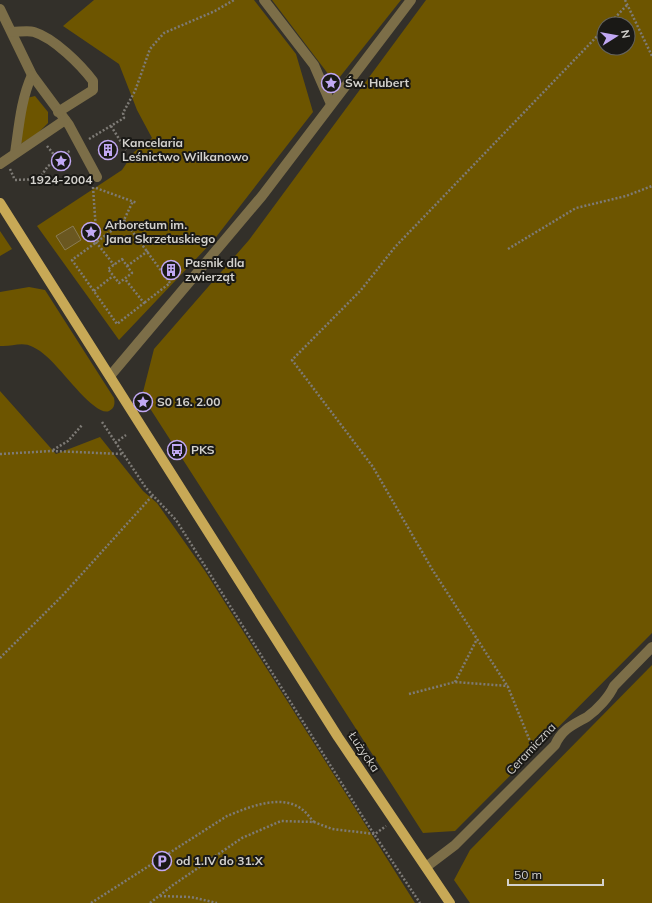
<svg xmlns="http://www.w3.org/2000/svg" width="652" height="903" viewBox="0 0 652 903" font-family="Mulish,sans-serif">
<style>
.green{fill:#6d5500;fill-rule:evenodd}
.water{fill:#6a5720;stroke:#8a7c54}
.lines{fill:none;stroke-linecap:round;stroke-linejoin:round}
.path{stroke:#7e7b76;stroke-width:2.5;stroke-dasharray:2 2;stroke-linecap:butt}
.minor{stroke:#7c6e48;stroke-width:10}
.major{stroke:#c8a956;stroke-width:10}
.labels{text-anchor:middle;stroke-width:4;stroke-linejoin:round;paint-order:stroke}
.poi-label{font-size:12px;font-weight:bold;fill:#d3d1cd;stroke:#1a1916;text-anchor:start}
.street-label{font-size:12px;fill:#d3d1cd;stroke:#1a1916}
</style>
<rect width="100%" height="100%" fill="#33302a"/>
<!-- green -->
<g class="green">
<path d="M94,0H254L296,54L313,112L213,241L119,340L37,226L122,170L134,152L152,138L137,110L119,64L63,26Z"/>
<path d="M272,0H401L335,83Z"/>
<path d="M426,0H652V633L455,831L423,833L142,396L154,349L249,240ZM604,24H628V48H604Z"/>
<path d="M35,96L48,112V123L38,133L19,145L27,98Z"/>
<path d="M0,231L12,249L0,256Z"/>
<path d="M29,287L45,290L114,398C115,403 115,408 109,411C97,417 66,376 57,367C50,359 43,352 33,347C22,341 12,347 0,346V292Z"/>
<path d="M0,391L56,454L100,437L143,491L157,503L205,571L415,903H0Z"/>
<path d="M652,665V903H470L454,880L470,850Z"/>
</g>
<!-- water -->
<path class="water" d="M73,226L81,240L65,250L56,236Z"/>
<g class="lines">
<!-- path -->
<g class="path">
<path d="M625,0L652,56"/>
<path d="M609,24L627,5"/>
<path d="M111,126L126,150"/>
<path d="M89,139L124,118L123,113L135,91L150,49L164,33L215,11L234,0"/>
<path d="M47,146L60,162"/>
<path d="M10,169L14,178"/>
<path d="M15,180L39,179L48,166L71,150"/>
<path d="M93,187L96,231L94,244L72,260L117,324L144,303L125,279"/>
<path d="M96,188L137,203"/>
<path d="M124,220L170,283L144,303"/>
<path d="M96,242L114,265"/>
<path d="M94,244L123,222L133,201"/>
<path d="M508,249L576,208L626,196L652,186"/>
<path d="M122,259L132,273L119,283L108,269Z"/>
<path d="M127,266L148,251"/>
<path d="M94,291L113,276"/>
<path d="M102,422L146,488L176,520L366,822L420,903"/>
<path d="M115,443L126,435"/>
<path d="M53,450L68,441L82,425"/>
<path d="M0,454L52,451L122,454"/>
<path d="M0,658L62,596L153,495"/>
<path d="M455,682L477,639"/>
<path d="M409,694L455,682L508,686"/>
<path d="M534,751L508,687L432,569L373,467L292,360L361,290L395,247L604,29"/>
<path d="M160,896L191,897L217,903"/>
<path d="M91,903L227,816C249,807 282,793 303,810C307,813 310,818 314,822"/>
<path d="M150,903L173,885L242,838L281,821L314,822L332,829L375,834L386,826"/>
</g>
<!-- minor -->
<g class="minor">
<path d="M264,0L314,65L331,104"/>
<path d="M0,9L32,75L69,125L97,177"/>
<path d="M12,32C19,32 28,30 34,32C54,38 81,65 93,81V90L58,112"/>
<path d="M15,153C19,126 21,99 32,75"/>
<path d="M0,164L65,120"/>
<path d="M110,376L262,196L411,0"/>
<path d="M426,867L455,845L555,745C562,729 573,725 587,717C597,710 609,697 614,686L652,647"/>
</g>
<!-- major -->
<path class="major" d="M0,203L338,737L450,903"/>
</g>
<!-- icons -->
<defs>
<symbol id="sight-ring" viewBox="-11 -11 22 22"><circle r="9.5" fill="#1a1916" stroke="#c1a8f3" stroke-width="1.5"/><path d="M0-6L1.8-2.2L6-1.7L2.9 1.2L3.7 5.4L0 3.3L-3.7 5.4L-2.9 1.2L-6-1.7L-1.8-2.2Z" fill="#c1a8f3"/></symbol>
<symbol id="building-ring" viewBox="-11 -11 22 22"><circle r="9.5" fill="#1a1916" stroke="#c1a8f3" stroke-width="1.5"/><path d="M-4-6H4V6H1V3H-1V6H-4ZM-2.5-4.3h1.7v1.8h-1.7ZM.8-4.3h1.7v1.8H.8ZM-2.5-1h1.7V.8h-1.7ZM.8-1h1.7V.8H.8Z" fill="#c1a8f3"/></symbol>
<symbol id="bus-ring" viewBox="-11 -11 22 22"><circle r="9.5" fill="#1a1916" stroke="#c1a8f3" stroke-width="1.5"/><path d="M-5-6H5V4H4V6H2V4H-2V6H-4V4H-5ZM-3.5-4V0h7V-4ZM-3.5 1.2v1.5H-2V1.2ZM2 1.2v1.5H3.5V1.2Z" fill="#c1a8f3"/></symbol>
<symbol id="parking-ring" viewBox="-11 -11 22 22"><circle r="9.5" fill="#1a1916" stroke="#c1a8f3" stroke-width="1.5"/><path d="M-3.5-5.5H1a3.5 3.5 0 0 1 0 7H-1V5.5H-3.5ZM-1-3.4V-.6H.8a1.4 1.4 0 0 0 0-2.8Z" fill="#c1a8f3"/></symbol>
</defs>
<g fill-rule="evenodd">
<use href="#sight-ring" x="320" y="72" width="22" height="22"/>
<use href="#building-ring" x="97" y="139" width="22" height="22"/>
<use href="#sight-ring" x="50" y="150" width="22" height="22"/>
<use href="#sight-ring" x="80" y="221" width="22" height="22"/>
<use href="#building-ring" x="160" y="259" width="22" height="22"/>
<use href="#sight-ring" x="132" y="391" width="22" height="22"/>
<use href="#bus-ring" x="166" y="439" width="22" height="22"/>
<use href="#parking-ring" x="151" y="850" width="22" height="22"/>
</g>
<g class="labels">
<!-- poi labels -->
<g class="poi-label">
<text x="345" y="87">Św. Hubert</text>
<text x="122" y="147">Kancelaria<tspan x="122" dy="14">Leśnictwo Wilkanowo</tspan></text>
<text x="61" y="184" text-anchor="middle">1924-2004</text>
<text x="105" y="229">Arboretum im.<tspan x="105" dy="14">Jana Skrzetuskiego</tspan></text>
<text x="185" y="267">Pasnik dla<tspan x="185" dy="14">zwierząt</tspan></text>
<text x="157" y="406">S0 16. 2.00</text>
<text x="191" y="454">PKS</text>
<text x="176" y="865">od 1.IV do 31.X</text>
</g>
<!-- street labels -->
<g class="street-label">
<text transform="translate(531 749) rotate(-47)" y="4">Ceramiczna</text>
<text transform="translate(364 752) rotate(56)" y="4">Łużycka</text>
</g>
</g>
<!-- north arrow -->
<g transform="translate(616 36) rotate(79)"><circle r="19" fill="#1a1916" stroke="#64635f"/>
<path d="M0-3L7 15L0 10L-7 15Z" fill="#c1a8f3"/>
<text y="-6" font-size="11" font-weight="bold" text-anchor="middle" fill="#d3d1cd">N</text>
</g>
<!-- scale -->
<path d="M508 879v6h95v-6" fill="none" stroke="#d3d1cd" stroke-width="2"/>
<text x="514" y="879" font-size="12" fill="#d3d1cd" stroke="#1a1916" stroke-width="3" paint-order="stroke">50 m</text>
</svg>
